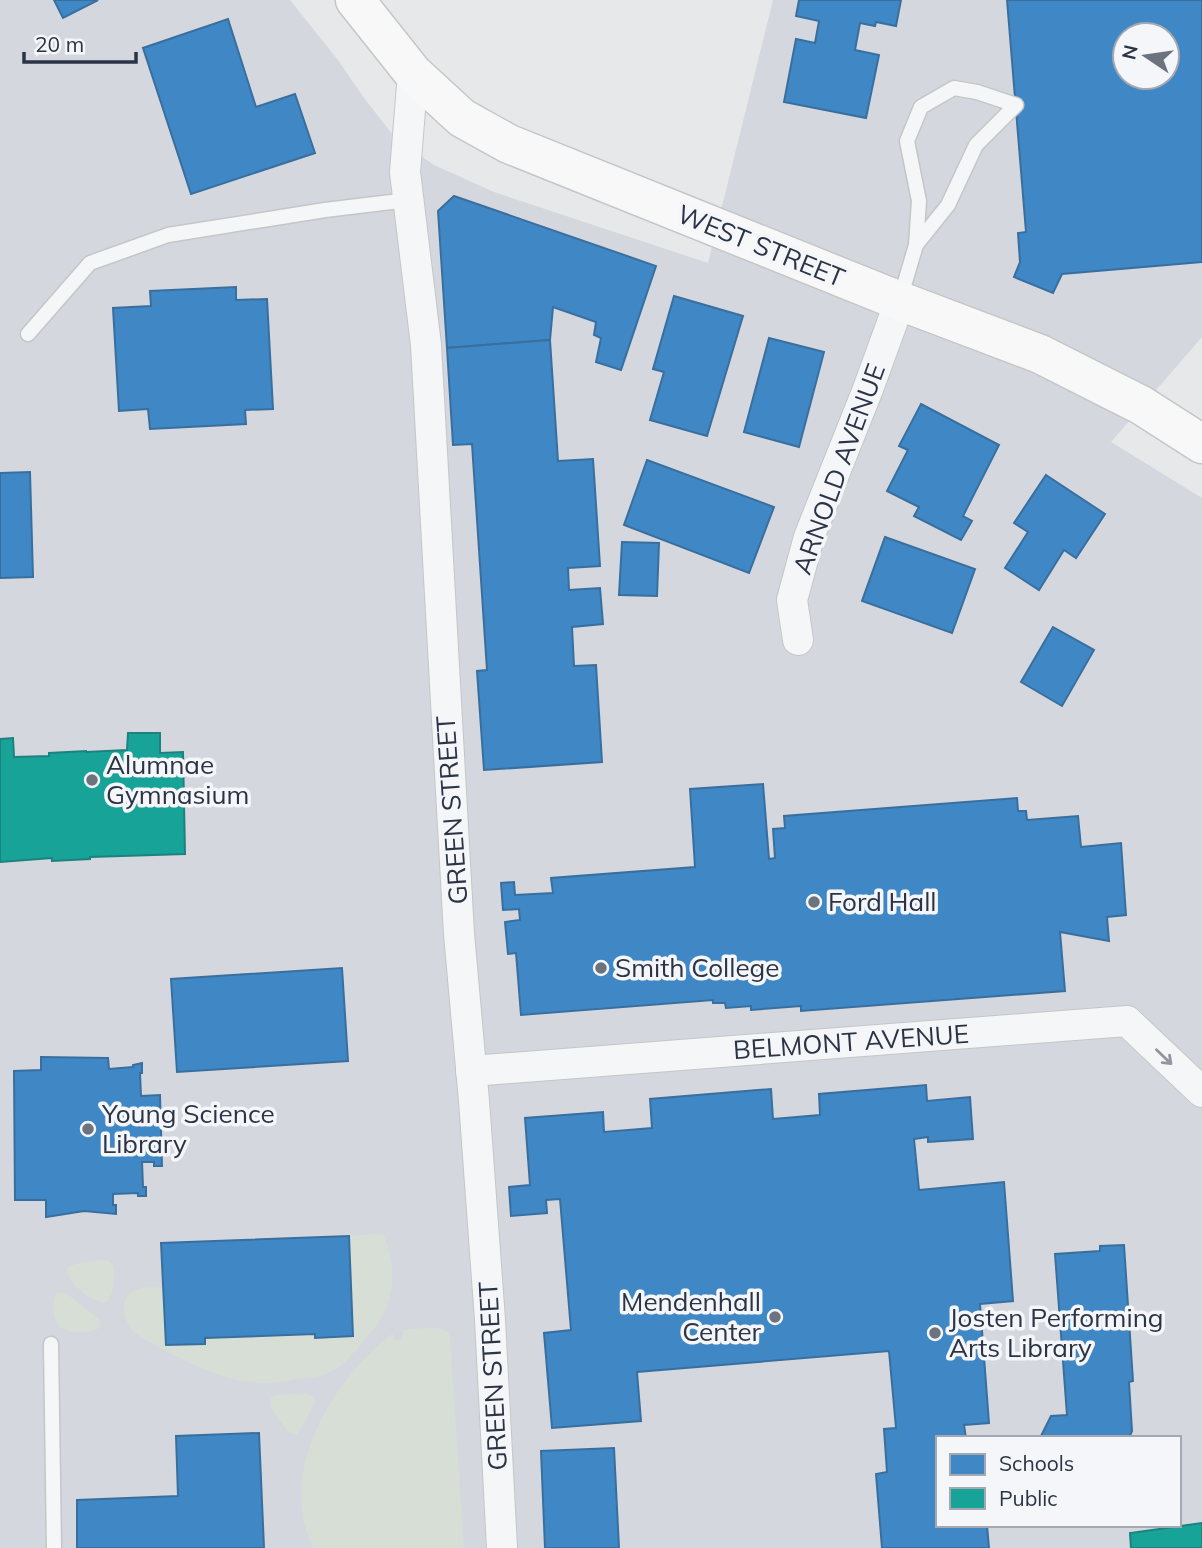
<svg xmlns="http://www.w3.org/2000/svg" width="1202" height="1548" viewBox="0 0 1202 1548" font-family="Mulish,sans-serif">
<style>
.built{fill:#d4d7dd;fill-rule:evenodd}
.green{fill:#d6ded6}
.schools{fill:#3f88c5;stroke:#396f9f;stroke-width:2;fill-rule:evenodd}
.public{fill:#17a398;stroke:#1d827f;stroke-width:2}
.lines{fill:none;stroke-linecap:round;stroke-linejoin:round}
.lane-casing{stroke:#c4c6c8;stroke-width:17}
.street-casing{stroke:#c4c6c8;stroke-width:32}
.secondary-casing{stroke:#c4c6c8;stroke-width:41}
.lane{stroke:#f5f6f7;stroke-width:14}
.street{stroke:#f5f6f7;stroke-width:30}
.secondary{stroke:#f8f8f8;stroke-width:38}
.oneway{stroke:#90959e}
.poi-dot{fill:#6c737f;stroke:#f4f6f9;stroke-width:2.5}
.labels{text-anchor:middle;stroke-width:7;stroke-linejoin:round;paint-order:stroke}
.street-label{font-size:26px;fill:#2b3445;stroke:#f4f6f9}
.poi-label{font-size:26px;fill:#2b3445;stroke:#f4f6f9;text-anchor:start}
</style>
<rect width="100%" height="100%" fill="#e6e8ea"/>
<!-- built -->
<path class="built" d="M0,0H290L338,60L364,98L396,139L434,165L494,192L708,263L773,0H1202V337L1111,442L1202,498V1548H0ZM1125,35H1167V77H1125ZM938,1438H1179V1525H938Z"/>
<!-- green -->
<g class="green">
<path d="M383,1233C399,1271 395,1307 367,1337C356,1350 344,1367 328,1373C318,1377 307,1378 297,1379C288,1381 279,1383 270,1383C233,1385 196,1367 164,1350C152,1343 136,1337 129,1326C126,1321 125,1316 124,1310C122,1287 146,1286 163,1288L166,1345L205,1344V1338L315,1334L316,1338L352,1336L349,1236Z"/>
<path d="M101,1260C106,1260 109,1259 112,1264C116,1269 113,1294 109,1300C108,1301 105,1302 104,1303C89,1300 70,1285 66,1270C74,1261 90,1262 101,1260Z"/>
<path d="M57,1292L66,1293L99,1319L100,1322L98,1329C86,1334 70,1333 59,1327C53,1317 51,1302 57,1292Z"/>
<path d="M424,1328H438L448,1332L450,1337L464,1548H313C276,1472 333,1379 393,1333L394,1340L403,1339V1330Z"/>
<path d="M305,1393L313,1396L315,1402L300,1431L296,1435L288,1432L270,1407L271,1397L277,1395Z"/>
</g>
<!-- schools -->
<g class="schools">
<path d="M54,0H98L63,18Z"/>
<path d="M799,0H901L896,26L876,22L875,26L860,23L855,50L879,55L866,118L784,102L796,39L815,43L819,21L796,16Z"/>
<path d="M1007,0H1202V262L1062,274L1053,293L1014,277L1020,262L1018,233L1026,232ZM1125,35H1167V77H1125Z"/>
<path d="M228,19L256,107L295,94L315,153L191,194L143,48Z"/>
<path d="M454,196L656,266L621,370L596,362L601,338L594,335L596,322L553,307L550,340L447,348L438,211Z"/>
<path d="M236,287V300L267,299L273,409L245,410L246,424L150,429L148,409L119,411L113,308L151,306L150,291Z"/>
<path d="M674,296L743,316L707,436L650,420L664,372L653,369Z"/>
<path d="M769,338L824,352L799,447L744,432Z"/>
<path d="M550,340L558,461L593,459L600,566L568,568L569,590L600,588L603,624L572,627L574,666L596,665L602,762L484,770L477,671L487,670L472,444L453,445L447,348Z"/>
<path d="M921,404L999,445L963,516L972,521L961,540L914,516L919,507L887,491L908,450L899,446Z"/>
<path d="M647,460L774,507L749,573L624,525Z"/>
<path d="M30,472L33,577L0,578V473Z"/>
<path d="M1046,475L1105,514L1076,558L1064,550L1039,590L1005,568L1028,532L1014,523Z"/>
<path d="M885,537L975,569L952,633L862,601Z"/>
<path d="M622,542L659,543L657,596L619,595Z"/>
<path d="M1053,627L1094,650L1062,706L1021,682Z"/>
<path d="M763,784L769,859L775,858L773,829L785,828L784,816L1017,798L1018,811H1026L1027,820L1078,816L1081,847L1121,843L1126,915L1107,917L1109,941L1060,932L1065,991L801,1011V1006L751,1010V1006L726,1008L725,1003H713V1000L521,1015L516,953L508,954L505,922L520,920L519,909L503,910L501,883L514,882L515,895L553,893L551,878L695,867L690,789Z"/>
<path d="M342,968L348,1061L177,1072L171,979Z"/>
<path d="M41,1057L108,1058L109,1069L133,1067V1065L142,1063V1073H140L141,1096L160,1095L162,1166H154V1162H142L143,1187H146V1196H138V1193L113,1194V1205H116V1214L84,1211L46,1217V1200H15L14,1071L41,1070Z"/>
<path d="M926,1085L927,1101L970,1097L973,1139L928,1142V1137L914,1139L919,1190L1004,1182L1013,1301L980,1304L989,1423L964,1425L966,1438H938V1525H987L989,1548H882L876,1474L887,1472L884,1429L896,1428L889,1351L637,1372L641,1421L552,1428L544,1333L571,1330L560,1199L546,1200L547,1213L511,1216L509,1187L530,1185L525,1118L603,1112L604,1132L652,1128L650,1099L771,1089L773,1119L820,1115L819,1094Z"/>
<path d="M349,1236L353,1336L315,1338V1334L205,1338V1344L166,1345L161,1243Z"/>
<path d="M1124,1245L1133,1381L1129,1382L1132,1431L1129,1438H1040L1051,1416L1067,1415L1055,1254L1100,1251V1246Z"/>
<path d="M259,1433L264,1548H77V1500L178,1496L176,1436Z"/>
<path d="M614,1448L619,1548H545L541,1451Z"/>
</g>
<!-- public -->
<g class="public">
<path d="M128,733H160V753L183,752L185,854L90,857V859L52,861V858L0,862V739L13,738L14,757L49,756V753L86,751V752L127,750Z"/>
<path d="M1202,1523V1548H1131L1130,1533Z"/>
</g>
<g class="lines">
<defs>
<g id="lane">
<path d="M900,299L916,245L919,201L907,141L921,107L954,88L977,92L1016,105L976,145L948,205L916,245"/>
<path d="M28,334L90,263L168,235L325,210L408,200"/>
<path d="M51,1344L54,1548"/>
</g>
<g id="street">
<path d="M413,73L405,172L426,345L459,934L474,1101L490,1320L502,1548"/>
<path d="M798,640L792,600L809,537L868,389L900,301"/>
<path d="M471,1071L1127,1021L1202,1092"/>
</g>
<path id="secondary" d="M355,0L413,73L462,118L509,144L900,301L1040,354L1141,405L1202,444"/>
</defs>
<!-- lane casing -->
<use href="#lane" class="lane-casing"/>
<!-- street casing -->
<use href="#street" class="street-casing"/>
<!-- secondary casing -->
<use href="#secondary" class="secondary-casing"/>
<!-- lane -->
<use href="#lane" class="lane"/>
<!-- street -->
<use href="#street" class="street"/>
<!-- secondary -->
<use href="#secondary" class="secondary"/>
</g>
<!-- one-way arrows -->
<defs><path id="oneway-shaft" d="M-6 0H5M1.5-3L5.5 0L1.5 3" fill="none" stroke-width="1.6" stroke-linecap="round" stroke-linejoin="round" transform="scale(1.75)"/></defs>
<use class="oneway" href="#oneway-shaft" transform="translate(1164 1057) rotate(44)"/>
<!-- markers -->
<g class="poi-dot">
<circle cx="92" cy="780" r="7"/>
<circle cx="814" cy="902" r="7"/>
<circle cx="601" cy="968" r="7"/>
<circle cx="88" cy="1129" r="7"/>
<circle cx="775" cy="1317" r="7"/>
<circle cx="935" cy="1333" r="7"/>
</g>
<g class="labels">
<!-- street labels -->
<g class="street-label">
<text transform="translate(761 246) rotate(22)" y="9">WEST STREET</text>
<text transform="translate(839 469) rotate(-70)" y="9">ARNOLD AVENUE</text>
<text transform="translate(452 810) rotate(-94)" y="9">GREEN STREET</text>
<text transform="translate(851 1042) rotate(-4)" y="9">BELMONT AVENUE</text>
<text transform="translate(493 1376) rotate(-93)" y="9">GREEN STREET</text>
</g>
<!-- poi labels -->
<g class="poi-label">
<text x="106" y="774">Alumnae<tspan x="106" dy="30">Gymnasium</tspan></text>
<text x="828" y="911">Ford Hall</text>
<text x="615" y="977">Smith College</text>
<text x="102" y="1123">Young Science<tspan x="102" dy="30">Library</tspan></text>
<text x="761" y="1311" text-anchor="end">Mendenhall<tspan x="761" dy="30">Center</tspan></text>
<text x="949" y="1327">Josten Performing<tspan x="949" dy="30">Arts Library</tspan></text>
</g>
</g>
<!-- legend -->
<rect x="936" y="1436" width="245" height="91" fill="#f4f6f9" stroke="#a4a8b1" stroke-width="2"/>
<rect x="950" y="1454" width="35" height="21" fill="#3f88c5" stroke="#a4a8b1" stroke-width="2"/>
<text x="999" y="1471" font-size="21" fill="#2b3445">Schools</text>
<rect x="950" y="1488" width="35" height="21" fill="#17a398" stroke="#a4a8b1" stroke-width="2"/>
<text x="999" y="1506" font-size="21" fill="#2b3445">Public</text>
<!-- north arrow -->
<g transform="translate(1146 56) rotate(283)"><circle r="33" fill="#f4f6f9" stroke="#a4a8b1" stroke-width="2"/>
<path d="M0-5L12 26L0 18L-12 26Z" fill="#6c737f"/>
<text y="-10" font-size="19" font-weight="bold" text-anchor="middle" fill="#2b3445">N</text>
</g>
<!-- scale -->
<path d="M24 52v10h112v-10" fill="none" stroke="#2b3445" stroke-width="3.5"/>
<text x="35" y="52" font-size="21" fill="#2b3445" stroke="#f4f6f9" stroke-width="5" paint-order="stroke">20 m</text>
</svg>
